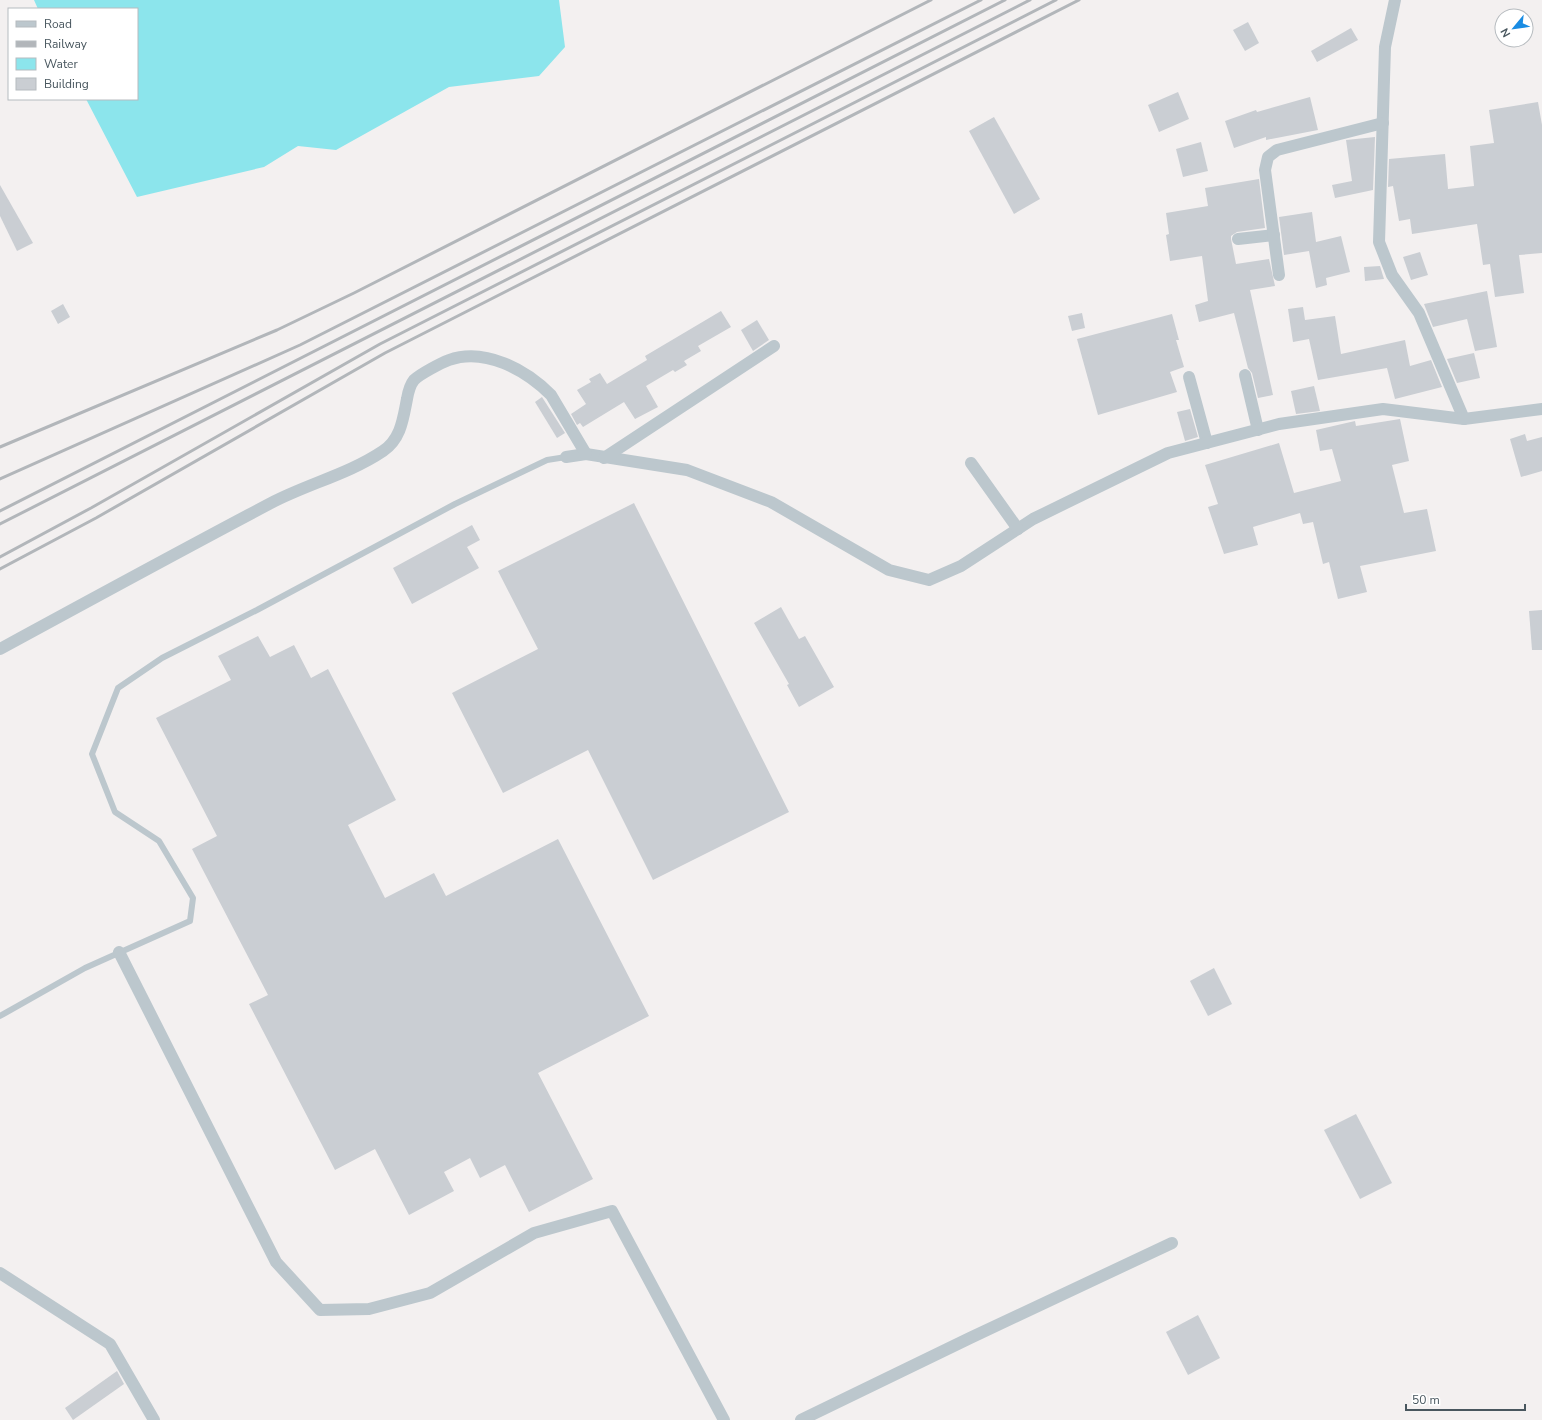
<svg xmlns="http://www.w3.org/2000/svg" width="1542" height="1420" viewBox="0 0 1542 1420" font-family="'Nunito Sans',sans-serif">
<style>
.water{fill:#8ce5ec}
.building{fill:#caced3}
.lines{fill:none;stroke-linecap:round;stroke-linejoin:round}
.lane{stroke:#bcc7cd;stroke-width:6}
.street{stroke:#bcc7cd;stroke-width:12}
.rail{stroke:#b2b6ba;stroke-width:3}
</style>
<rect width="100%" height="100%" fill="#f3f0f0"/>
<!-- water -->
<path class="water" d="M34,0H559L565,47L539,76L449,87L336,150L298,146L264,167L137,197L86,99H137V9H38Z"/>
<!-- building -->
<g class="building">
<path d="M1248,22L1259,43L1245,51L1233,30Z"/>
<path d="M1351,28L1358,40L1317,62L1311,51Z"/>
<path d="M1178,92L1189,119L1159,132L1148,105Z"/>
<path d="M1310,97L1318,130L1266,140V137L1234,148L1225,121L1256,110L1257,112Z"/>
<path d="M1538,102L1542,125V253L1519,255L1524,293L1495,297L1490,264L1483,265L1477,224L1412,234L1410,219L1399,221L1393,186L1388,187L1389,159L1445,154L1448,189L1474,186L1470,146L1494,143L1489,110Z"/>
<path d="M994,117L1040,199L1014,214L969,131Z"/>
<path d="M1375,137L1373,190L1335,198L1332,185L1352,181L1346,140Z"/>
<path d="M1201,142L1208,171L1183,177L1176,149Z"/>
<path d="M1259,179L1265,228L1237,232L1231,236V239L1236,264L1269,259L1275,286L1250,290L1273,395L1258,398L1252,373L1248,368L1234,313L1199,322L1195,305L1208,301L1202,256L1170,261L1166,235L1169,234L1166,213L1208,206L1205,188Z"/>
<path d="M0,185L33,243L17,251L0,216Z"/>
<path d="M1312,212L1316,242L1341,236L1350,272L1326,278L1327,285L1316,288L1309,251L1284,255L1279,217Z"/>
<path d="M1420,252L1428,275L1411,280L1403,257Z"/>
<path d="M1380,266L1384,279L1365,281L1364,267Z"/>
<path d="M1487,291L1497,347L1475,351L1467,319L1433,327L1424,304Z"/>
<path d="M63,304L70,317L58,324L51,311Z"/>
<path d="M1303,307L1305,320L1335,316L1341,354L1405,340L1410,366L1431,360L1442,387L1395,399L1387,368L1318,380L1309,339L1293,342L1288,309Z"/>
<path d="M721,311L731,327L698,346L701,351L684,361L687,365L675,372L673,370L646,386L658,407L635,419L624,402L583,427L580,423L577,425L571,414L586,404L577,390L591,382L589,379L600,373L607,384L647,360L645,356Z"/>
<path d="M1082,313L1085,328L1072,331L1068,316Z"/>
<path d="M1172,314L1179,340H1176L1184,367L1170,372L1177,392L1098,415L1077,339Z"/>
<path d="M757,320L769,340L753,351L741,330Z"/>
<path d="M1474,353L1480,378L1457,383L1447,359Z"/>
<path d="M1314,386L1320,411L1296,414L1291,391Z"/>
<path d="M542,397L565,433L557,438L535,402Z"/>
<path d="M1190,409L1198,437L1185,441L1177,412Z"/>
<path d="M1400,419L1409,461L1392,465L1404,513L1427,509L1436,551L1360,566L1367,592L1338,599L1329,562L1323,564L1313,522L1303,524L1300,513L1253,527L1258,545L1224,554L1208,507L1218,504L1205,465L1279,443L1294,493L1341,481L1332,449L1320,451L1316,430L1355,421L1356,426Z"/>
<path d="M1525,434L1527,441L1542,437V471L1521,477L1510,439Z"/>
<path d="M634,503L789,812L653,880L588,750L503,793L452,693L538,649L498,571Z"/>
<path d="M472,525L480,540L467,547L479,568L412,604L393,568Z"/>
<path d="M781,607L799,639L805,636L834,687L799,707L787,685L789,684L754,623Z"/>
<path d="M1542,610V650H1532L1529,611Z"/>
<path d="M258,636L270,657L294,645L311,678L328,669L396,800L348,825L385,898L434,873L446,896L558,839L649,1016L538,1073L593,1179L529,1212L505,1165L480,1178L470,1158L444,1172L454,1191L409,1215L375,1149L335,1170L249,1004L268,995L192,849L217,836L156,718L231,680L218,656Z"/>
<path d="M1214,968L1232,1004L1208,1016L1190,981Z"/>
<path d="M1356,1114L1392,1183L1360,1199L1324,1130Z"/>
<path d="M1198,1315L1220,1358L1188,1375L1166,1332Z"/>
<path d="M117,1371L124,1384L73,1420L65,1408Z"/>
</g>
<g class="lines">
<!-- lane -->
<path class="lane" d="M0,1016L85,968L190,921L193,898L159,841L115,812L92,754L118,688L162,658L257,610L455,504L547,460L566,457"/>
<!-- street -->
<g class="street">
<path d="M1395,0L1385,47L1379,242L1392,275L1419,313L1464,419"/>
<path d="M1238,239L1274,235"/>
<path d="M1279,275L1265,170L1268,157L1277,150L1383,123"/>
<path d="M1245,375L1258,430"/>
<path d="M1189,377L1207,443"/>
<path d="M566,457L586,454L687,470L771,502L889,570L929,580L961,566L1033,519L1168,453L1279,424L1383,409L1464,419L1542,409"/>
<path d="M604,458L774,346"/>
<path d="M971,463L1018,529"/>
<path d="M0,649C90,600 180,551 271,503C307,484 349,474 383,451C401,439 403,419 407,399C408,393 410,385 414,380C420,374 441,363 449,360C485,347 526,370 551,395L586,454"/>
<path d="M119,952L276,1262L320,1310L369,1309L430,1293L534,1233L612,1211L724,1420"/>
<path d="M0,1273L110,1344L154,1420"/>
<path d="M801,1420L970,1338L1172,1243"/>
</g>
<!-- rail -->
<g class="rail">
<path d="M0,447L277,330L354,293L931,0"/>
<path d="M0,479L300,345L981,0"/>
<path d="M0,511L1005,0"/>
<path d="M0,524L1030,0"/>
<path d="M0,557L91,508L380,344L1056,0"/>
<path d="M0,569L96,518L385,353L1079,0"/>
</g>
</g>
<!-- legend -->
<rect x="8" y="8" width="130" height="92" fill="#ffffff" stroke="#b6bbbf"/>
<rect x="16" y="21" width="20" height="6" fill="#bcc7cd" stroke="#b6bbbf"/>
<text x="44" y="28" font-size="12" fill="#48565e">Road</text>
<rect x="16" y="41" width="20" height="6" fill="#b2b6ba" stroke="#b6bbbf"/>
<text x="44" y="48" font-size="12" fill="#48565e">Railway</text>
<rect x="16" y="58" width="20" height="12" fill="#8ce5ec" stroke="#b6bbbf"/>
<text x="44" y="68" font-size="12" fill="#48565e">Water</text>
<rect x="16" y="78" width="20" height="12" fill="#caced3" stroke="#b6bbbf"/>
<text x="44" y="88" font-size="12" fill="#48565e">Building</text>
<!-- north arrow -->
<g transform="translate(1514 28) rotate(241)"><circle r="19" fill="#ffffff" stroke="#b6bbbf"/>
<path d="M0-3L7 15L0 10L-7 15Z" fill="#198ce3"/>
<text y="-6" font-size="11" font-weight="bold" text-anchor="middle" fill="#48565e">N</text>
</g>
<!-- scale -->
<path d="M1406 1404v6h119v-6" fill="none" stroke="#48565e" stroke-width="2"/>
<text x="1412" y="1404" font-size="12" fill="#48565e" stroke="#ffffff" stroke-width="3" paint-order="stroke">50 m</text>
</svg>
